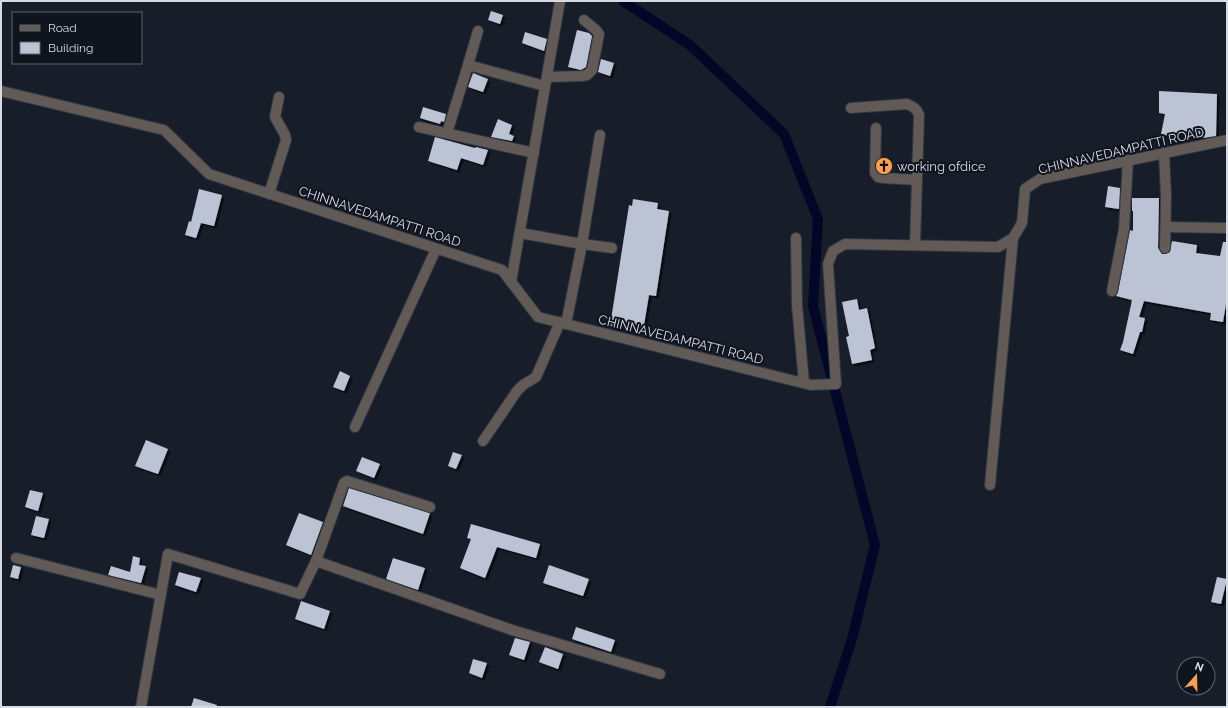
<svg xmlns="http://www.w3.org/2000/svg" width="1228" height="708" viewBox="0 0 1228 708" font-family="Raleway,sans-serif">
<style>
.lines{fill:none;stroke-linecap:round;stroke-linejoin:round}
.canal{stroke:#020627;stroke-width:10}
.building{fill:#bbc3d4;filter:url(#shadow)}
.minor-casing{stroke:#323843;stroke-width:12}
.minor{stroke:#615a56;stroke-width:10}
.labels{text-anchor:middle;stroke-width:4;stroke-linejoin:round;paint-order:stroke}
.street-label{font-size:13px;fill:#d7dbe4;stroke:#0f141f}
.poi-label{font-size:13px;fill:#d7dbe4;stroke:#0f141f;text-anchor:start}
</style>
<defs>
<filter id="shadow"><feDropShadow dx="2.5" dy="2.5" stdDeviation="0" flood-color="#0009"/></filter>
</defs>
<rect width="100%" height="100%" fill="#171d29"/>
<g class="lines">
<!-- canal -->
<path class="canal" d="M623,1L690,45L784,134L818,219L813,306L875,545L852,639L830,707"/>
</g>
<!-- building -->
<g class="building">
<path d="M491,11L503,15L500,24L488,20Z"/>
<path d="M577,30L589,33L592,36L586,67L581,70L568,67Z"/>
<path d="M525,32L547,39L544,51L522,43Z"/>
<path d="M601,59L614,63L610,76L598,72Z"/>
<path d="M473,73L488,79L483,92L468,87Z"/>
<path d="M1159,91L1217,94L1216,136L1196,139V134L1180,131L1178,138L1161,134L1165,114L1159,113Z"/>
<path d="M423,107L446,114L444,122L441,121L440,124L420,118Z"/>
<path d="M498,119L512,125L509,134L514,136L512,141L491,137Z"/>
<path d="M435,137L475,148L476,147L488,150L483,165L461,158L457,170L428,161Z"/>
<path d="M1108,186L1120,188L1119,209L1105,207Z"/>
<path d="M199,189L222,195L214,226L201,223L196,238L185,235L189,221L191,222Z"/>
<path d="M1132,198H1159L1158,248L1162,254H1165L1170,252L1172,241L1197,245L1196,253L1220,256L1223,242H1227V298L1223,322L1210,320L1211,313L1144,301L1139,317L1145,318L1142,332H1140L1133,354L1120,350L1123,342L1132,300L1116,296L1118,292L1130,230L1133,231V211H1132Z"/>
<path d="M633,199L658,203L657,209L669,211L656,296L649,295L643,331L610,326L629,205L632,206Z"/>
<path d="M857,299L859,310L867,308L875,348L870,350L872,360L852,364L846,337L849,336L842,302Z"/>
<path d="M340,371L350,376L344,391L333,387Z"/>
<path d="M146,440L168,449L158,474L135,466Z"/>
<path d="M453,452L462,455L456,469L448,466Z"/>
<path d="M362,457L380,464L374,478L356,471Z"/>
<path d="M349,488L430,513L423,534L343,506Z"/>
<path d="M30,490L43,493L38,511L25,507Z"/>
<path d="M299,513L323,522L311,555L286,545Z"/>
<path d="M36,516L49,519L44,538L31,535Z"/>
<path d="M471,524L540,544L536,558L497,547L485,578L460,568L471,539L467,538Z"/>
<path d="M133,556L140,558L139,565L146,566L141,583L108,575L111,566L130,572Z"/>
<path d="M393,558L425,568L418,590L386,579Z"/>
<path d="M13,565L21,567L18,579L10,577Z"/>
<path d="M549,565L589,579L583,596L543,583Z"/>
<path d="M179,572L201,578L196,592L175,585Z"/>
<path d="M1217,577L1227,579L1221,604L1211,602Z"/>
<path d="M301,601L330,611L324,629L295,619Z"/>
<path d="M576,627L615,640L611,652L572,639Z"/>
<path d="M515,638L530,642L524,660L509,655Z"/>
<path d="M545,647L563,654L558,669L539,662Z"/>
<path d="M473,659L487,663L482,678L469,673Z"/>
<path d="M194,698L217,705L216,707H191Z"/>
</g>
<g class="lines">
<defs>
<g id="minor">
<path d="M468,65L478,31"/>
<path d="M547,77L582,76L587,75L592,70L599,34L596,30L584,20"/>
<path d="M1,91L164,130L209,174L502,270L538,317L811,385L836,384L828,264L833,251L845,244L998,247L1013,238L1022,223L1025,189L1040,179L1227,140"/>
<path d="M851,108L907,104C914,107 917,109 919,115L915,245"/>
<path d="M419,127L534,153"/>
<path d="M876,128L875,173L878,177L883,178L917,180"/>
<path d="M447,133L468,65L545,86"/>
<path d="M600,135L582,244L612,248"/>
<path d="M1164,153L1166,196L1165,248"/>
<path d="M269,194L286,140L285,135L275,117L279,97"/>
<path d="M1166,227L1227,228"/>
<path d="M520,233L582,244L566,324"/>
<path d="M796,238L797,305L804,383"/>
<path d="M511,282L560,1"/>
<path d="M1112,291L1124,229L1128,160"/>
<path d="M355,427L436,249"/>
<path d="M483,441L517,391L523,385L536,377L560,322"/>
<path d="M990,485L1013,238"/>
<path d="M16,558L161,595"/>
<path d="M316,561L344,483L347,481L430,507"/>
<path d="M141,707L168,554L300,594L316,561L512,630L660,674"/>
</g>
</defs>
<!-- minor casing -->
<use href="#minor" class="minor-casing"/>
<!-- minor -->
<use href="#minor" class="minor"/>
</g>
<!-- icons -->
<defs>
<symbol id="church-disc" viewBox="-11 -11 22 22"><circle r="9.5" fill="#fb9e52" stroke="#0f141f"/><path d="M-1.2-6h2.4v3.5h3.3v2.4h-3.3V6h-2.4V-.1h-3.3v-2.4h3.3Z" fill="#111"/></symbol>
</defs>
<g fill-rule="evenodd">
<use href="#church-disc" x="874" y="156" width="20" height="20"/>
</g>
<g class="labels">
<!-- street labels -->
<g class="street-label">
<text transform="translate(1121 150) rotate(-13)" y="5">CHINNAVEDAMPATTI ROAD</text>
<text transform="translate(380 216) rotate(18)" y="5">CHINNAVEDAMPATTI ROAD</text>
<text transform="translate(681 339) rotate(14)" y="5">CHINNAVEDAMPATTI ROAD</text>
</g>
<!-- poi labels -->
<g class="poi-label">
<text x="897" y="171">working ofdice</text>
</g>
</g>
<!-- border -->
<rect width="1228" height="708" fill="none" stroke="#d7dbe4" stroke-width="4"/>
<!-- legend -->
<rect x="12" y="12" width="130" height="52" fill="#0f141f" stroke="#5f646e"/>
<rect x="20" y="25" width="20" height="6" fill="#615a56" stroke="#5f646e"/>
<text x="48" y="32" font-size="12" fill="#d7dbe4">Road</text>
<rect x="20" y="42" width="20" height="12" fill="#bbc3d4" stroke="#5f646e"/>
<text x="48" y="52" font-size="12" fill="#d7dbe4">Building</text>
<!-- north arrow -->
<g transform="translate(1196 676) rotate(20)"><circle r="19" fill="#0f141f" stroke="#5f646e"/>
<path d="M0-3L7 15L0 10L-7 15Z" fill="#fb9e52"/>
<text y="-6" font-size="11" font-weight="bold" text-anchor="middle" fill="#d7dbe4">N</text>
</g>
</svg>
